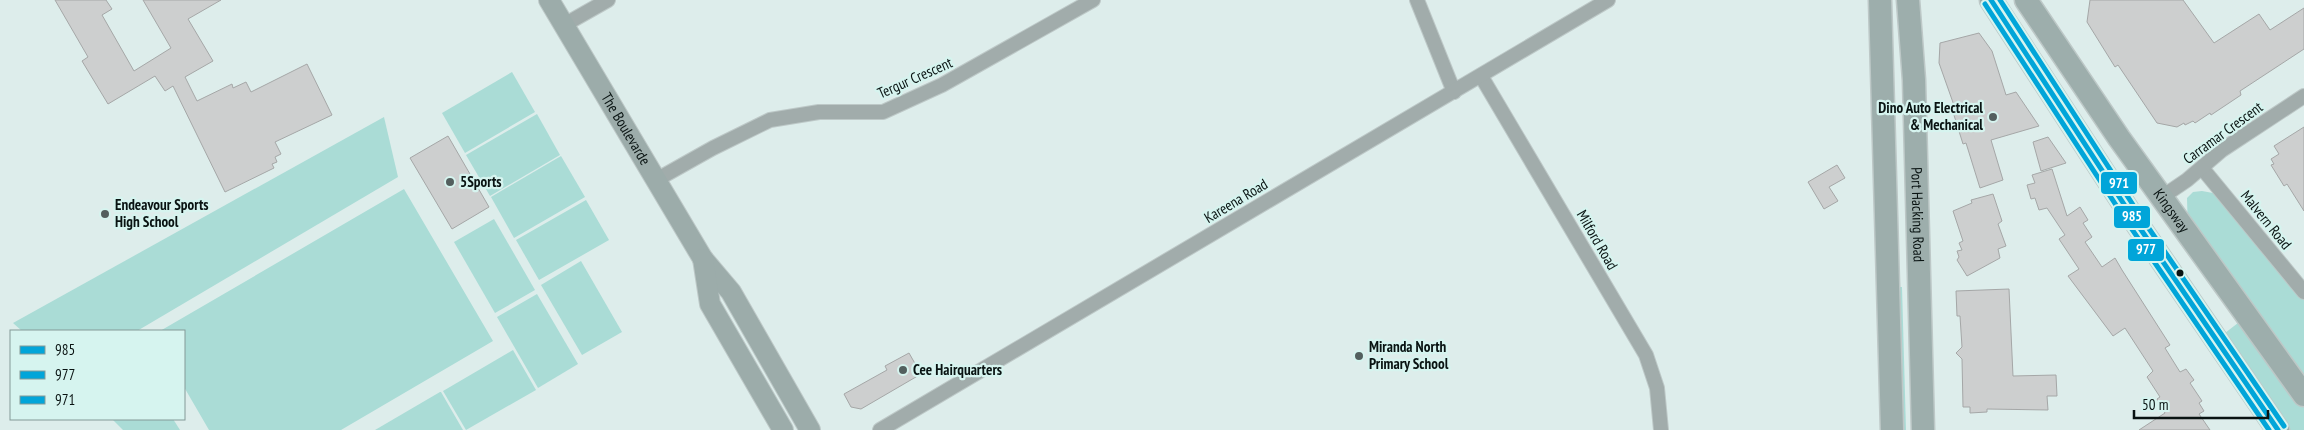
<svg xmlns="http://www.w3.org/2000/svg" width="2304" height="430" viewBox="0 0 2304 430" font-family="'PT Sans Narrow',sans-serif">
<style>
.green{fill:#aadcd6}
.building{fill:#cdcfcf;stroke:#a5a7a7}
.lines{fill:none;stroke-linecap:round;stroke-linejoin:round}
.minor-casing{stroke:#bdc8c7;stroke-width:16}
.secondary-casing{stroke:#bdc8c7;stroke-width:22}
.primary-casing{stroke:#bdc8c7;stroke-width:25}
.minor{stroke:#a1acab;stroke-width:14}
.secondary{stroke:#9cacaa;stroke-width:20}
.primary{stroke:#9daeac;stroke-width:22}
.bus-1-casing{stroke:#d6f4ef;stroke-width:9}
.bus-2-casing{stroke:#d6f4ef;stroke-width:9}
.bus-3-casing{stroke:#d6f4ef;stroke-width:9}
.bus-1{stroke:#01a5d9;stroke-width:5}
.bus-2{stroke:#01a5d9;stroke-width:5}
.bus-3{stroke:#01a5d9;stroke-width:5}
.poi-dot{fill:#535f5e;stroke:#d6f4ef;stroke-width:2}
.bus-dot{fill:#091312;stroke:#d6f4ef;stroke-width:2}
.labels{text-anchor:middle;stroke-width:4.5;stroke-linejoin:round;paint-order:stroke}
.street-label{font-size:15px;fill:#091312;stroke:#d6f4ef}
.poi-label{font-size:15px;font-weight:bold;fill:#091312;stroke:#d6f4ef;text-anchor:start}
.line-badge{stroke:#d6f4ef;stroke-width:2}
.badge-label{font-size:14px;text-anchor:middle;font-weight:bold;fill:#fff}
</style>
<rect width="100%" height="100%" fill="#ddedeb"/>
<!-- green -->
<g class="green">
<path d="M512,72L535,112L465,153L442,113Z"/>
<path d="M537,114L560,155L490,196L466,155Z"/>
<path d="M384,117L398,177L137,331H22L13,323Z"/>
<path d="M561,156L585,197L514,238L491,197Z"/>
<path d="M404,189L493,341L341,430H209L184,387V331H160Z"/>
<path d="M2202,191L2224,195L2304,292V430H2278L2225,333L2247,316L2188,233L2187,198L2193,192Z"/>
<path d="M586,200L609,240L539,280L516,240Z"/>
<path d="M494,219L535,290L495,313L454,242Z"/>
<path d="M581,261L622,332L582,355L541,285Z"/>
<path d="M1899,287H1902L1906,430H1902Z"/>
<path d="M537,294L578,364L538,388L497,317Z"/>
<path d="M513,350L536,390L466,430L443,391Z"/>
<path d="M441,392L463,430H375L440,392Z"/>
<path d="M112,419H173L180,430H123Z"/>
</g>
<!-- building -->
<g class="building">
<path d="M55,0H106L112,9L102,15L134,71L171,48L143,0H221L188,19L213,61L185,77L197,101L232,84L233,88L246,82L251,92L307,64L332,115L275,142L281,154L275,157L277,162L272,164L274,168L225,192L173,86L165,91L155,76L108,104L82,61L88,57Z"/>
<path d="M2090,0H2183L2214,43L2259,14L2270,30L2304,8V49L2240,91L2241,95L2211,115L2210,113L2195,123L2193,121L2185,125L2184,123L2177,127L2157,123L2118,65L2115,67L2087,22Z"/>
<path d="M1979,33L1992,51L2006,95L2016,92L2039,126L1991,140L2003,180L1980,188L1966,143L1963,144L1953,112L1956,111L1939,63L1940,43Z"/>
<path d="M2304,127V211L2287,184L2284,186L2271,165L2274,164L2271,159L2279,154L2274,146Z"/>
<path d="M448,136L489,207L452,229L410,158Z"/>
<path d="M2048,137L2066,163L2041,171L2033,142Z"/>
<path d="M1837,165L1845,178L1829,187L1838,201L1824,209L1808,182Z"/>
<path d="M2052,169L2067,216L2080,207L2088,220L2083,223L2092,237L2085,242L2102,267L2115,258L2122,270L2170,345L2165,348L2180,372L2186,369L2194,380L2190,383L2202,401L2199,403L2204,411L2199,414L2210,430H2139L2165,413L2157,399L2160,397L2147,377L2153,371L2125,328L2113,336L2068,276L2079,269L2059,239L2065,235L2047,208L2039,210L2035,198L2031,199L2027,185L2035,183L2032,175Z"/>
<path d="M1993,194L2002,221L1998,224L2006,246L1998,249L2000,258L1967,276L1957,260L1959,257L1957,251L1962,250L1959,243L1963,241L1953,211L1972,203L1971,200Z"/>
<path d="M2009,289L2013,376L2056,375L2057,396H2047L2048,410L1987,409V412L1970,413V407H1963L1962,359L1956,353L1962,347L1960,316H1957L1956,291Z"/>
<path d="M909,353L921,374L861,409L851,407L844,394L887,370L885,366Z"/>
</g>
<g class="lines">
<defs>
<g id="minor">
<path d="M1417,0L1454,92"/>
<path d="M564,25L608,0"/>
<path d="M1481,76L1646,355L1657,388L1661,430"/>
<path d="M2202,168L2304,292"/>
<path d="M656,180L713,148L770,120L819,112H883L942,85L1093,0"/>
<path d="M2162,197L2187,180L2222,150L2304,96"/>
<path d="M880,430L1608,0"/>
</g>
<g id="secondary">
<path id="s1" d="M549,0L703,259L731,292L810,430"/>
<path d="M703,259L710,304L783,430"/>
</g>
<g id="primary">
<path d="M1880,0L1892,430"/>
<path id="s2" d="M1908,0L1914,80L1923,430"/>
<path d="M1991,0L2133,218L2278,430"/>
<path id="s3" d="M2026,0L2119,138L2304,395"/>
</g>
</defs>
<!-- minor casing -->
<use href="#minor" class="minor-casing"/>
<!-- secondary casing -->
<use href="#secondary" class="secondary-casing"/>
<!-- primary casing -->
<use href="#primary" class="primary-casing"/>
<!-- minor -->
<use href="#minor" class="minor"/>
<!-- secondary -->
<use href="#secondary" class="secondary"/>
<!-- primary -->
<use href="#primary" class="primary"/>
<defs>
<path id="bus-1" d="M1991,0L2133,218L2278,430"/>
<path id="bus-2" d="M1985,4L2127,222L2269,430"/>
<path id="bus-3" d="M2000,0L2139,214L2284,426"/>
</defs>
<!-- bus-1 casing -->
<use href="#bus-1" class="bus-1-casing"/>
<!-- bus-2 casing -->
<use href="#bus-2" class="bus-2-casing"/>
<!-- bus-3 casing -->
<use href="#bus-3" class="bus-3-casing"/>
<!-- bus-1 -->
<use href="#bus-1" class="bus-1"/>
<!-- bus-2 -->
<use href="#bus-2" class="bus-2"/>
<!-- bus-3 -->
<use href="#bus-3" class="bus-3"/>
</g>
<!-- markers -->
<g class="poi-dot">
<circle cx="1993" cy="117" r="5"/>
<circle cx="450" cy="182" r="5"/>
<circle cx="105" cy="214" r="5"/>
<circle cx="1359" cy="356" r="5"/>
<circle cx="903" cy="370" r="5"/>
</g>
<circle class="bus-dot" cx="2180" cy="273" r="4.5"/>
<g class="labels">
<!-- street labels -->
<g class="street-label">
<text transform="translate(915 78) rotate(-24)" y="5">Tergur Crescent</text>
<text dy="5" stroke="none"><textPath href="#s1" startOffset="150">The Boulevarde</textPath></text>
<text transform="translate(2223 133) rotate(-36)" y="5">Carramar Crescent</text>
<text transform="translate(1236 201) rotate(-31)" y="5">Kareena Road</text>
<text dy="5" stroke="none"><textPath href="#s3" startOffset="256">Kingsway</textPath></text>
<text dy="5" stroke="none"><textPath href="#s2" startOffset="215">Port Hacking Road</textPath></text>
<text transform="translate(2266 220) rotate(51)" y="5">Malvern Road</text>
<text transform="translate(1597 240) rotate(60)" y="5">Milford Road</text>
</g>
<!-- poi labels -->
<g class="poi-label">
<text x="1983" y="113" text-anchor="end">Dino Auto Electrical<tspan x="1983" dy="17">&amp; Mechanical</tspan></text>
<text x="460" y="187">5Sports</text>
<text x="115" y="210">Endeavour Sports<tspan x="115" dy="17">High School</tspan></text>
<text x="1369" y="352">Miranda North<tspan x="1369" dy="17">Primary School</tspan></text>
<text x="913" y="375">Cee Hairquarters</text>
</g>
</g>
<g class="line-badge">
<rect x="2100" y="171" width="38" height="24" rx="5" fill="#01a5d9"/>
<rect x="2113" y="205" width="38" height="24" rx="5" fill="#01a5d9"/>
<rect x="2127" y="238" width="38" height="24" rx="5" fill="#01a5d9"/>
</g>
<g class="badge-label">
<text x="2119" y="188">971</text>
<text x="2132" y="221">985</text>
<text x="2146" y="254">977</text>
</g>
<!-- legend -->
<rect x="10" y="330" width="175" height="90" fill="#d6f4ef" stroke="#849a97"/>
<rect x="20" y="346" width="25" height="8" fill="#01a5d9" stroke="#849a97"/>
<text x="55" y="355" font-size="15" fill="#091312">985</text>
<rect x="20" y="371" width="25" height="8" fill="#01a5d9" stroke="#849a97"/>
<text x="55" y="380" font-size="15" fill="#091312">977</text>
<rect x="20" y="396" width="25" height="8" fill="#01a5d9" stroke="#849a97"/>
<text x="55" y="405" font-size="15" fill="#091312">971</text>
<!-- scale -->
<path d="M2134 410v8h134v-8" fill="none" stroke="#091312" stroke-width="2.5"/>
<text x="2142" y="410" font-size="15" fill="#091312" stroke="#d6f4ef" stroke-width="4" paint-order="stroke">50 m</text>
</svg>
